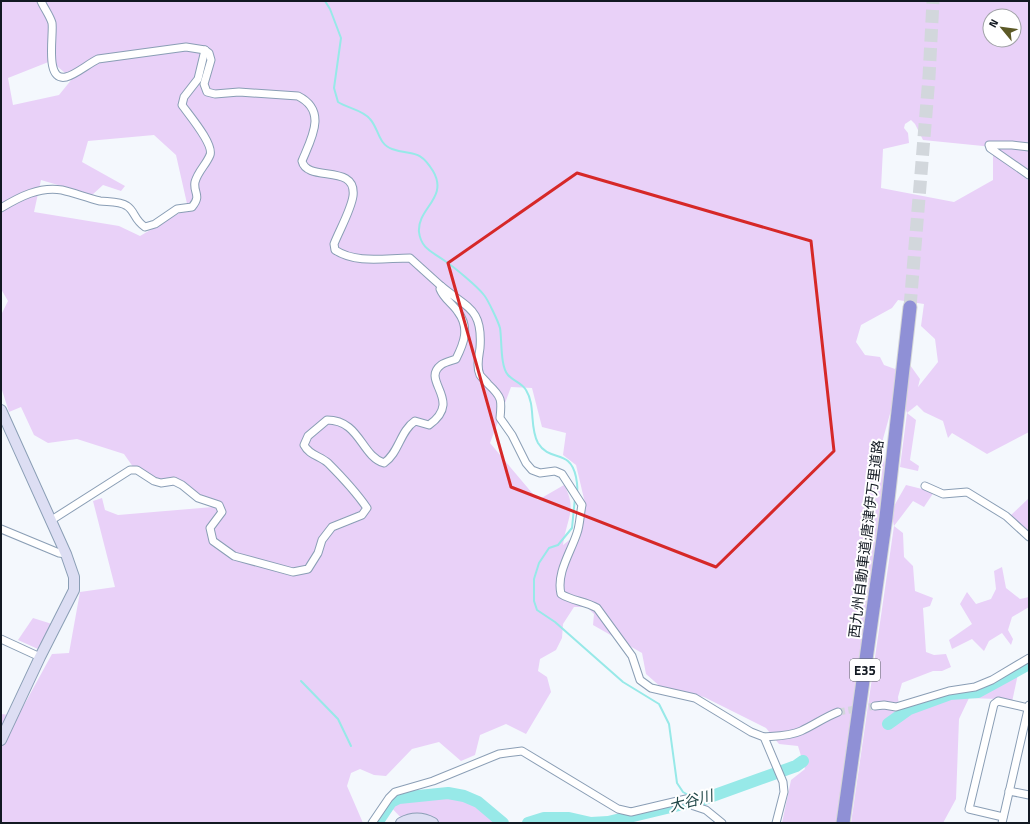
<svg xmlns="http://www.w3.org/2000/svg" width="1030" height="824" viewBox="0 0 1030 824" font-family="'Titillium Web','Noto Sans JP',sans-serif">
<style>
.green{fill:#e9d1f8;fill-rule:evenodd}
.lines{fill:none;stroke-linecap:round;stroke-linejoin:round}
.stream{stroke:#97e9e8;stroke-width:2}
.river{stroke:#97e9e8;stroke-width:12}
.street-tunnel{stroke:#d2d7dc;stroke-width:7;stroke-dasharray:7 3.5;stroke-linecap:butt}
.highway-tunnel{stroke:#d2d7dc;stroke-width:13;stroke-dasharray:13 6;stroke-linecap:butt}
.street-casing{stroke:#8a9eb5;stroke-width:9}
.secondary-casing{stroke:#8a9eb5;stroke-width:12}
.highway-casing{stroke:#d4d6d7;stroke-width:15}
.street{stroke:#fff;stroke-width:7}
.secondary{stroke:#dddef3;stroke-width:10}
.highway{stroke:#8f90d6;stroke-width:13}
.marked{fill:none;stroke:#d62828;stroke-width:3;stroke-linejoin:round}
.labels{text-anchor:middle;stroke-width:4;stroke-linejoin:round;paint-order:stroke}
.shield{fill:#fff;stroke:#595e64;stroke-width:1}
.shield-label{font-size:13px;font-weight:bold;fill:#121922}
.street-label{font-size:14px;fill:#121922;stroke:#fff}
.water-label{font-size:15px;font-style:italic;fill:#224848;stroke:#fff}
</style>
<rect width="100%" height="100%" fill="#f4f8fd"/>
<!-- green -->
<g class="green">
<path d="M1,1H1029V432L987,454L952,433L948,438L943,421L924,412L917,405L907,413L916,420L910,460L919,466L918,471L900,467L907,413L904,405L893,403L883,439L885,469L884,501L894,506L906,485L934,492L924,507L913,501L894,526L903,533L904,557L913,566L915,591L933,598L930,606L923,608L926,652L934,655L946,654L951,667L942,671H933L902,683L898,697L900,717L949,698H970L1018,674L1012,702L997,699L969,698L959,719L956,799L943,823H851L894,526L892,517L879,516L836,823H782L791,780L805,769L798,746L779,744L766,728L704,697L662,688L646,674L642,653L593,625L594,614L587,607H574L563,624L562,638L556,650L540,659L538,671L547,677L551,692L526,734L506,724L480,735L475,755L461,761L439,742L412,749L386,776L374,775L360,769L351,773L347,786L363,823H1V714L18,716L52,654L69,653L80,592L115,587L93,501L102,498L105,510L118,515L213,507L178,485L161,487L138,474L124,454L77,439L48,443L34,435L21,407L9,412L1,387V315L8,301L1,289ZM990,16H1014V40H990ZM51,61L72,79L59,95L13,105L8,78ZM911,120L915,124L923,140L993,147V180L954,202L881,188L883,149L909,143L908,133L904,128L905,124ZM154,135L176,155L188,208L140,236L119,226L34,212L41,180L92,195L103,185L121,191L125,186L82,162L88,141ZM898,300L924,304L921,326L935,339L938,362L918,387L920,379L910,365H898L895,369L884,365L880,357L865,355L856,342L861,325L892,308ZM511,387L532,388L542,427L566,433L563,455L576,465L585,503L581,531L563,545C566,520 578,509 564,485L538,500L490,443Z"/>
<path d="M1029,498V535L1010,516Z"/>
<path d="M1002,567L1006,588L1020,599L1029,597V607L1012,617L1008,630L1013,639L1011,645L1002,633L989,641L984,651L972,639L952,649L949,640L972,624L960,604L967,592L976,604L991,599L996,589L994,571Z"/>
<path d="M33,618L52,624L38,649L18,640Z"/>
<path d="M396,794L449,797L477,804L500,823H406L388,804Z"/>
</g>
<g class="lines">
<!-- stream -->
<g class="stream">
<path d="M325,1L330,9L341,38L334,88L338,102C347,108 363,110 370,119C379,129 378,144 392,149C412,156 419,148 433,171C449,198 417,208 419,232C421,249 433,252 445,261C454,267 478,287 484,295C488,300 498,321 500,328C502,339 500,366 508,375C513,381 522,383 526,390C536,406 529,427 538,443C550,463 570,448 576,477C577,482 578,487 577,492"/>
<path d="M575,498L572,528L558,545L549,548L539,563L534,579V601L537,610L555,622L623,682L659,704L669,724L677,783L683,792L697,800"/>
<path d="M301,681L338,719L351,746"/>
</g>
<!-- river -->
<g class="river">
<path d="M888,724L909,709L950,694L978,692L1029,664"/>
<path d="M377,823L391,802L399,798L448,793L464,796L478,802L503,823"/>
<path d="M528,823L544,818H569L591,823L608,822L704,799L796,766L803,761"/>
</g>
<!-- street-tunnel -->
<path class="street-tunnel" d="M838,712L875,706"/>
<!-- highway-tunnel -->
<path class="highway-tunnel" d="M910,307L929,77L933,1"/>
<defs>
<g id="street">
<path d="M41,1C44,8 50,16 52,23C54,34 44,82 66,77C75,75 88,64 98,59L186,47L205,50L209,53L211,60L204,84L207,92L215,94L239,92L298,96C328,111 311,139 302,161C307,183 357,163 353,196C351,210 339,231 334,244L335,250C356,264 385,258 410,258L441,286"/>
<path d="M1029,147L1012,145H989L990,148L1029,175"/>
<path d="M1,208C19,197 40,186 62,190C75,193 87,198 100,201C109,202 120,201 127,206C135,211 134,220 145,227L155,224L177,209L192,207C202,195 193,193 195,182C198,171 206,165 210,155C214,144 189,115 182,105L184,97L198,79L205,50"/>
<path d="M925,486L943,494L967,492L1006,516L1029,537"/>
<path d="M50,521L130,470H137L154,481L161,483L174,481L182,485L198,498L219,505L222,512L210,528L213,541L234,556L293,572L308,569L318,553L322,540L332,527L362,515L367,508C356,492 342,477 328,463C320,456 309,455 304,445L308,436L327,420C360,420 361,456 384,463C399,453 400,431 415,421L429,425C464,400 420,381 441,365C445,362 451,361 456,359C464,343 470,328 458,312C452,303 444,299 440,289L441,286C467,308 483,308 480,348C479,356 476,366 480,375C482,378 486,381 488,384C502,397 502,400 500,418L512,435L526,463L532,470L540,473L555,471L562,474L582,505C580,514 580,525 577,533C571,552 556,573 561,594C572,601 585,601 597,608L632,656L640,680L651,688L695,698L751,732L764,737L783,782L784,792L776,823"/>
<path d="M1,529L59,553L66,554"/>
<path d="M1,639L40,657"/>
<path d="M875,706L884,705L896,707L949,691L975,687L992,680L1029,658"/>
<path d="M764,737C776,736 790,736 801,731C814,725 825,717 838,712"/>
<path d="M1009,791L1029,795"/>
<path d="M1003,817L969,809L994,704L998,701L1028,708"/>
<path d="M372,823L389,798L395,792L433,781L499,754L522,751L618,809L631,812L686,799L694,806L706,810L722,823"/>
<path d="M1002,823L1029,705"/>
</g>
<g id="secondary">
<path d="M1,410L66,554L74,577V590L40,657L1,740"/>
<path d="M401,823C412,817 422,817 433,823"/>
</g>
<path id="highway" d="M843,823L886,517L910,307"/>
</defs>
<!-- street casing -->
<use href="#street" class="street-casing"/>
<!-- secondary casing -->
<use href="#secondary" class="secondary-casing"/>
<!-- highway casing -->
<use href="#highway" class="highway-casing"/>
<!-- street -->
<use href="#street" class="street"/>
<!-- secondary -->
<use href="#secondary" class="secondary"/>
<!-- highway -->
<use href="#highway" class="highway"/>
</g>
<!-- marked area -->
<path class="marked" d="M577,173L811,241L834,451L716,567L511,487L448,263Z"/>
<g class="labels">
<!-- shield labels -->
<rect class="shield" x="850" y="659" width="30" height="22" rx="3"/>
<g class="shield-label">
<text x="865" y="675">E35</text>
</g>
<!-- street labels -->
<g class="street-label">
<text transform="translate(866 539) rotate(-83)" y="5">西九州自動車道;唐津伊万里道路</text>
</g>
<!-- water labels -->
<g class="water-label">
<text transform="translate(691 801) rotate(-15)" y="5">大谷川</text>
</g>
</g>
<!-- border -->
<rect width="1030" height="824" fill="none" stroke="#121922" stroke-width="4"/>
<!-- north arrow -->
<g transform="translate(1002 28) rotate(299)"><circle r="19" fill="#ffffff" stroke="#a0a3a7"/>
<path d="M0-3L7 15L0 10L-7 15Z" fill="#5c5926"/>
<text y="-6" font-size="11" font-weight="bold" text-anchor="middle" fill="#121922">N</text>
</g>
</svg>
